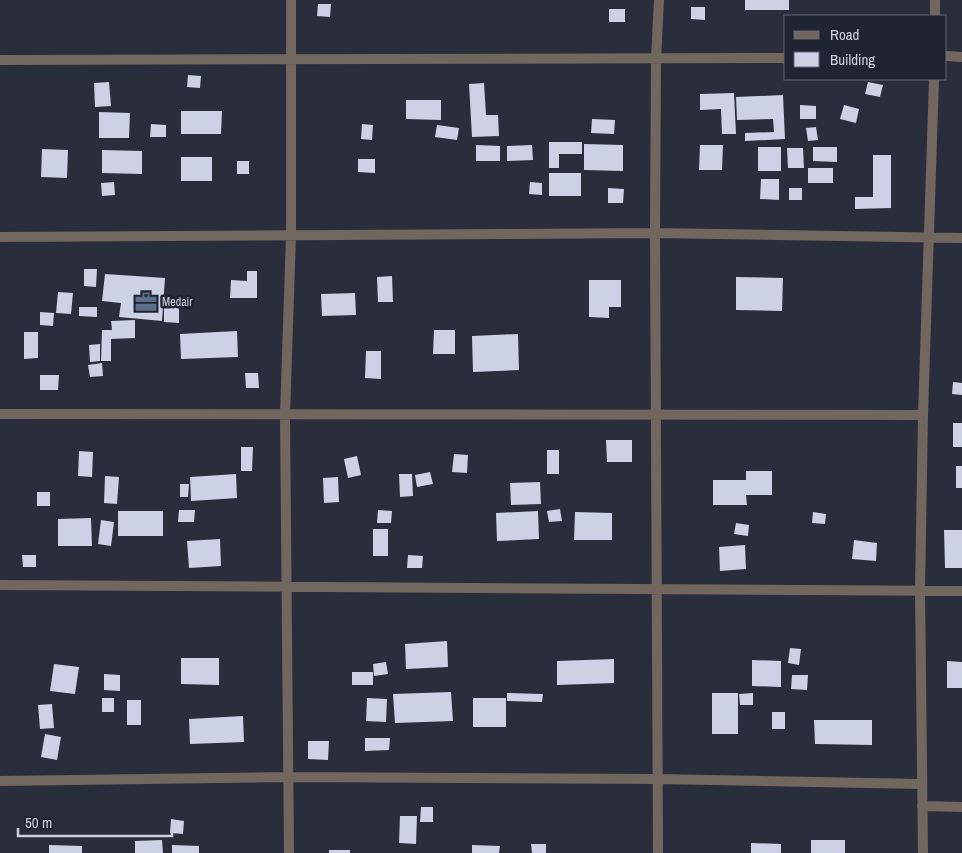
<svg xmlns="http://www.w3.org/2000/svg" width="962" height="853" font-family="'Archivo Narrow',sans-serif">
	<rect width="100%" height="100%" fill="#2a2d3c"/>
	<!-- building -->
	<path fill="#ccd1e5" d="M745,0h44v10h-44z
		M318,4h13l-1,13 -13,-1z
		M691,7h14v13l-14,-1z
		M609,9h16v13h-16z
		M188,75l13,1 -1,12 -13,-1z
		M109,82l2,24 -16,1 -1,-24z
		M868,82l15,3 -3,12 -15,-3z
		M484,83l2,32h12l1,21 -27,1 -3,-53z
		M734,93l2,41h-14l-1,-25 -21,1v-16z
		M783,95l2,44 -40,2v-8l29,-1 -1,-13 -36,1 -1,-23z
		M406,100h35v20l-35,-1z
		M800,105l16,1v13h-16z
		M844,105l15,4 -3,14 -16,-4z
		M181,111h41l-1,23h-40z
		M99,112l31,1 -1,25h-30z
		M592,119l23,1 -1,14 -23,-1z
		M151,124l15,1v12h-16z
		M362,124l11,1 -1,15 -11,-1z
		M437,125l22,3 -2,12 -22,-3z
		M816,127l2,13 -10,1 -2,-13z
		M549,142h33v12h-23v14h-10z
		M584,144l39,1v26l-39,-1z
		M476,145l24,1v15h-24z
		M532,145l1,15 -26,1v-15z
		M700,145h23l-1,25h-23z
		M758,147h23v24h-23z
		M813,147h24v15l-24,-1z
		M787,148h16l1,20h-16z
		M42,149l26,1 -1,28 -26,-1z
		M102,150l40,1v23l-40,-1z
		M873,155h18v53l-36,1v-12h18z
		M181,157h31v24h-31z
		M358,159h17v14l-17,-1z
		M237,161h12v13h-12z
		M808,168h25v15h-25z
		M549,173h32v23h-32z
		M761,179h18v21l-19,-1z
		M114,182l1,13 -13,1 -1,-13z
		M530,182l12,1v12l-13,-1z
		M608,188l16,1 -1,14h-15z
		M789,188h13v12h-13z
		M84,269h13l-1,18 -12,-1z
		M247,271h10v27h-27l1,-18 16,1z
		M105,274l60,4 -3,43 -43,-4 2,-14 -19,-2z
		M392,276l1,26h-15l-1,-25z
		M736,277l47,1 -1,33 -46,-1z
		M589,280h32v27h-12v11l-20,-1z
		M58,292l15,1 -2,21 -15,-1z
		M355,293l1,22 -34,1 -1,-22z
		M164,304l15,1v18l-15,-1z
		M79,307h18v10l-18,-1z
		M40,312l14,1 -1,13 -13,-1z
		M135,320v18l-24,1v22h-10l1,-31h10l-1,-9z
		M434,330h21v24h-22z
		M237,331l1,26 -57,2 -1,-25z
		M24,332h14v26l-14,1z
		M518,334l1,36 -46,2 -1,-36z
		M100,344v17l-10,1 -1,-17z
		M366,351h15v28l-16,-1z
		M102,363l1,13 -13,1 -2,-12z
		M245,373h13l1,15h-13z
		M40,375h19l-1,15h-18z
		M953,382l9,1v12l-10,-1z
		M953,423h9v24h-9z
		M606,440h26v22h-25z
		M241,447h12l-1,24h-11z
		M547,450h12v24h-12z
		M79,451l14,1 -1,25 -14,-1z
		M454,454l14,1 -1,18 -15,-1z
		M357,456l4,19 -13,3 -4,-19z
		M956,466h6v22h-6z
		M746,471h26v24h-26l1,10h-34v-25h33z
		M430,472l3,12 -16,3 -2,-12z
		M236,474l1,24 -46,3 -1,-24z
		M399,474h13l1,22 -13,1z
		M105,476l14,1 -2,27 -13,-1z
		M338,477l1,25 -15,1 -1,-25z
		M540,482l1,22 -30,1 -1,-22z
		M180,484h9l-1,13h-8z
		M37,492h13v14h-13z
		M560,509l2,12 -13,1 -2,-11z
		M179,510h16l-1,12h-16z
		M378,510l14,1 -1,12h-14z
		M118,511h45v25h-45z
		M538,511l1,28 -42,2 -1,-28z
		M575,512l37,1v27h-38z
		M813,512l13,2 -1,10 -13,-1z
		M91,518l1,28h-34v-27z
		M101,520l13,2 -3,24 -13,-2z
		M736,523l13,2 -1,11 -14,-2z
		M373,529h15v27h-15z
		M944,530h18v38h-17z
		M220,539l1,27 -32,2 -2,-27z
		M854,540l23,3 -1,18 -24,-2z
		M745,545l1,24 -26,2 -1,-24z
		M22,555h14v12h-13z
		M408,555l15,1 -1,12h-15z
		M447,641l1,26 -42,2 -1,-25z
		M790,648l11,1 -2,16 -11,-2z
		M181,658h38v27l-38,-1z
		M614,659v24l-57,2v-24z
		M752,660l29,1v26l-29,-1z
		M947,661l15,1v26h-15z
		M386,662l2,12 -14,2 -1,-12z
		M54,664l25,3 -4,27 -25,-3z
		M352,672h21v13h-21z
		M104,674l16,1v16l-16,-1z
		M792,675h16l-1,15 -16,-1z
		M451,692l2,29 -58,2 -2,-29z
		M507,693l36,1 -1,8 -35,-1z
		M712,693h26v41h-26z
		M753,693v12h-13l-1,-11z
		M102,698h12v14h-12z
		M367,698l20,1 -1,23 -20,-1z
		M473,698h33v29h-33z
		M127,700h14v25h-14z
		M52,704l2,24 -14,1 -2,-24z
		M772,712h13v17h-13z
		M243,716l1,26 -54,2 -1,-25z
		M814,720h58v25l-57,-1z
		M45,734l16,3 -4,23 -16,-3z
		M365,738h25l-1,12 -24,1z
		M308,741h21l-1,19 -20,-1z
		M421,807h12v15h-13z
		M400,816h17l-1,28 -17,-1z
		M171,819l13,2 -1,13 -13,-1z
		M162,840l1,13h-28v-12z
		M811,840h34v13h-34z
		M751,843l30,1v9h-30z
		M531,844h15v9h-14z
		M49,845l33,1v7h-33z
		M172,845l27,1v7h-27z
		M472,845l28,1 -1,7h-27z
		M329,850h21v3h-21z"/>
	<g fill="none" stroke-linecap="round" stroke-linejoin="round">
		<!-- street -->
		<path stroke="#72675f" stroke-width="10" d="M935,16v-16
			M946,56l16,1
			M0,60l786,-2
			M0,237l655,-4 307,5
			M0,414l923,1
			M0,585l962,6
			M0,781l288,-4 370,2 264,5
			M922,806l40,1
			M289,853l-4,-438 6,-180v-235
			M658,853l-3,-620 1,-174 3,-59
			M923,853l-3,-263 3,-175 11,-336"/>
	</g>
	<!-- icons -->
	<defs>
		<g id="office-bare" transform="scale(1.725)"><path d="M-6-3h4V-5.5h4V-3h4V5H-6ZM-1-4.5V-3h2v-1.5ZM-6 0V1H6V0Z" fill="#5c6f8a" stroke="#202332" stroke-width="2.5" paint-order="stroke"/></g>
	</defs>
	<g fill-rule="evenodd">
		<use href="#office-bare" x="146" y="302"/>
	</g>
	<g text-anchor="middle" stroke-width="5" stroke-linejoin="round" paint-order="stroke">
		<!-- poi labels -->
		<g font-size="12" fill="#ced1db" stroke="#202332" text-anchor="start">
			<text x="162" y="306">Medair</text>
		</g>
	</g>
	<!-- legend -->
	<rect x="784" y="15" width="162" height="65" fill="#202332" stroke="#666976"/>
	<rect x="794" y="31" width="25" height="8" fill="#72675f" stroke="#666976"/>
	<text x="830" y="40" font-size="15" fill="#ced1db">Road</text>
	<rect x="794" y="52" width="25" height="15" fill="#ccd1e5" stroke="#666976"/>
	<text x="830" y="65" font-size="15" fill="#ced1db">Building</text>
	<!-- scale -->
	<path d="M18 828v8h154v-8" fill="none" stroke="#ced1db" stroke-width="2.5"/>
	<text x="25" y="828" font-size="15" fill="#ced1db" stroke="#202332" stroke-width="4" paint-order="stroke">50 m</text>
</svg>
